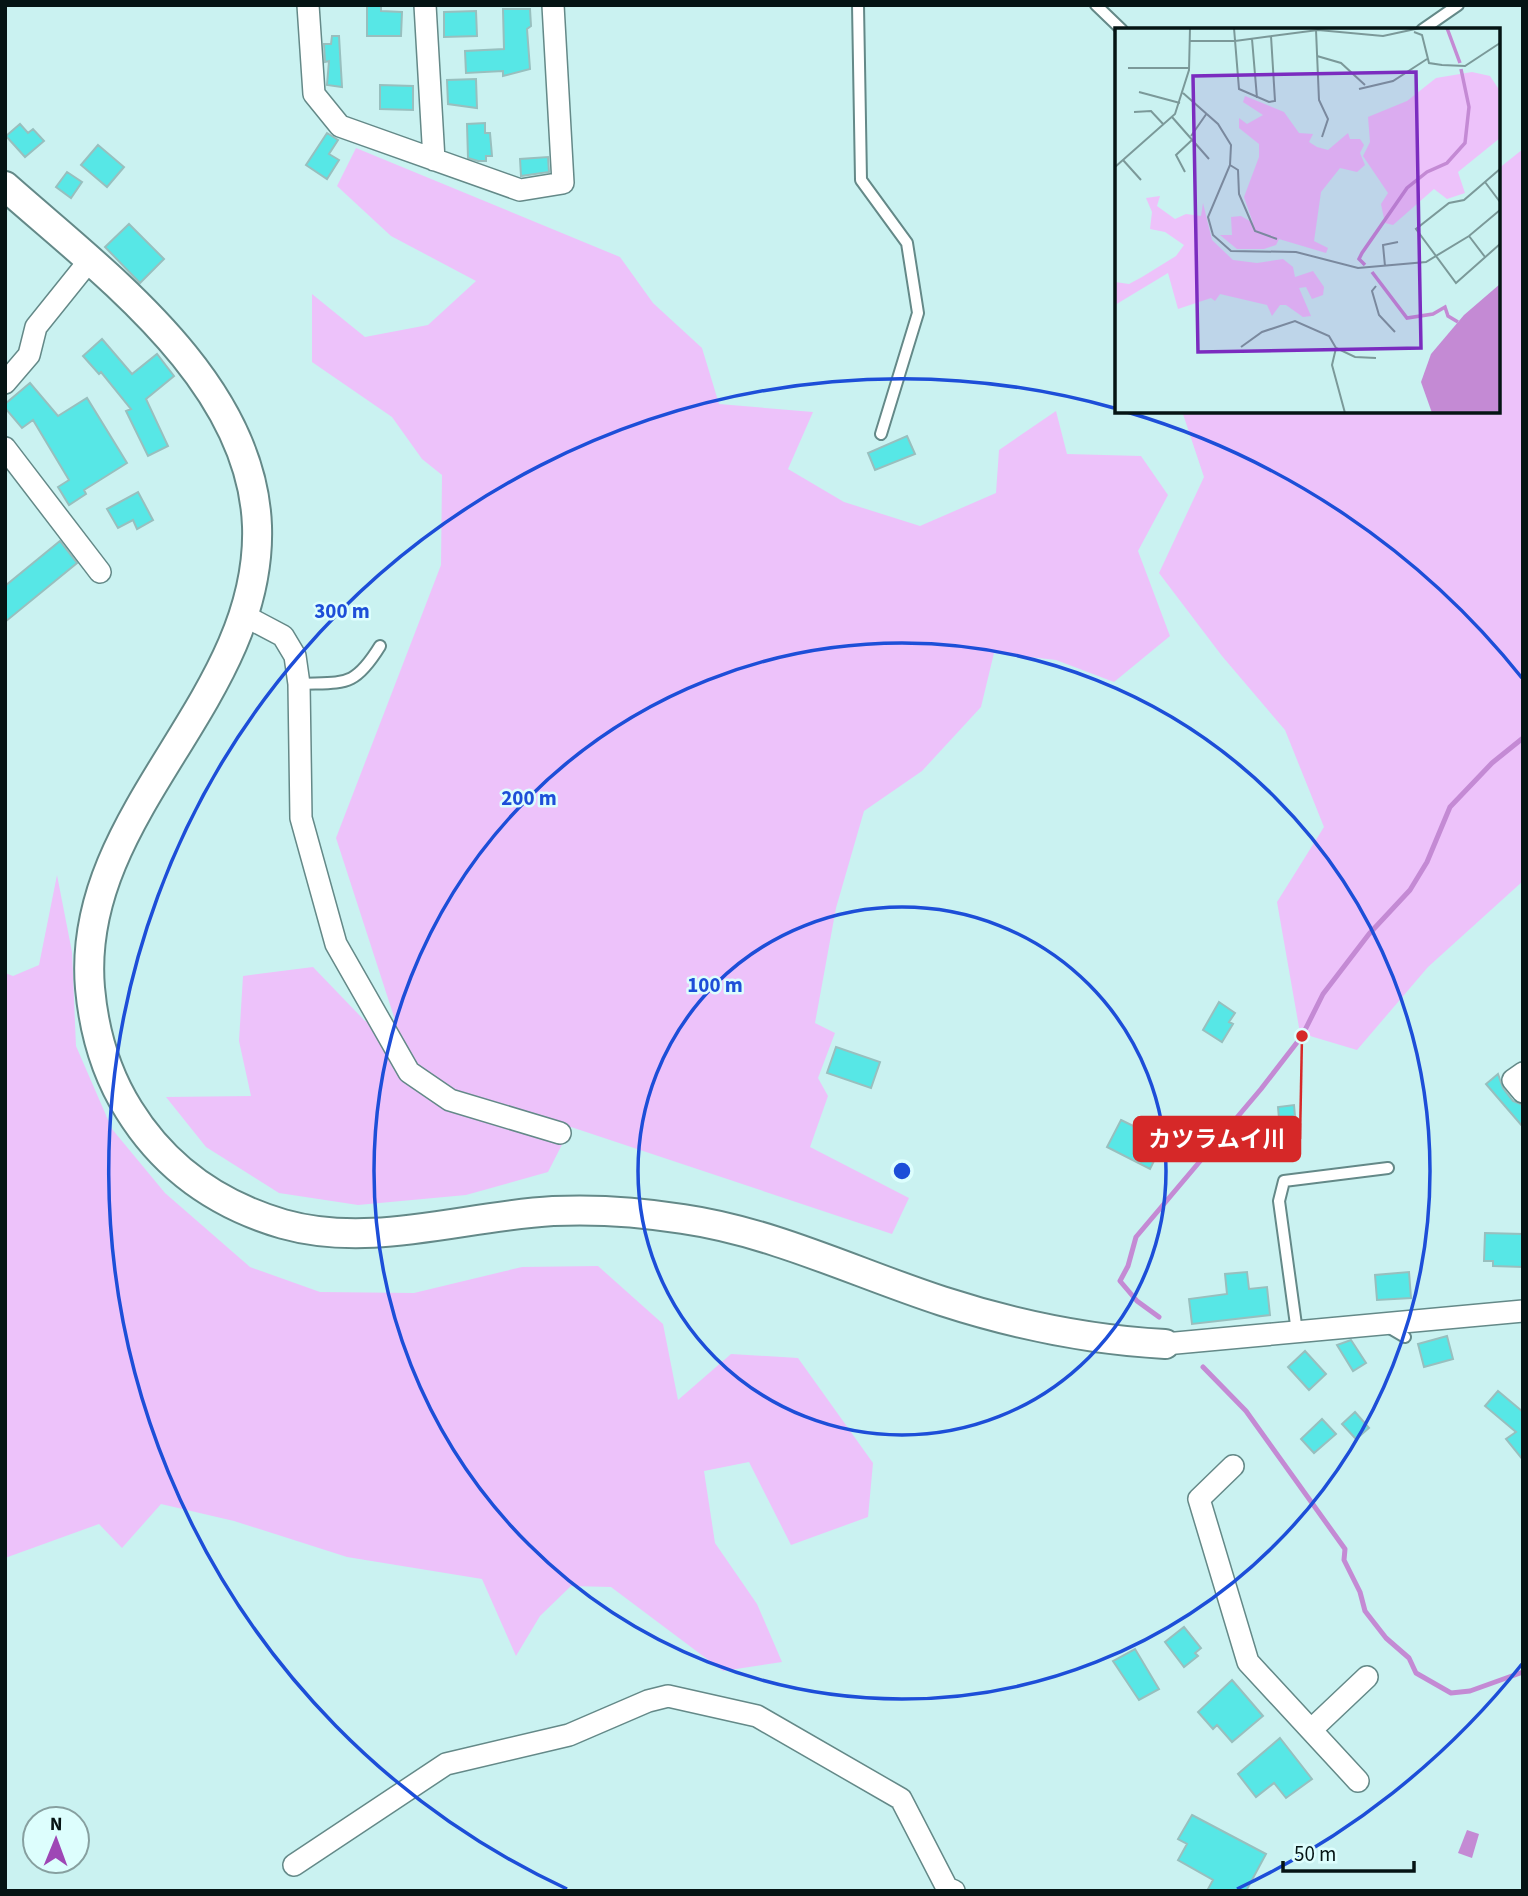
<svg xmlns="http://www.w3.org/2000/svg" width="1528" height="1896" font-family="'Source Sans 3','Noto Sans JP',sans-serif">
	<rect width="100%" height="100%" fill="#caf2f1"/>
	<!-- green -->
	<path fill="#edc2fa" d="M356,148l264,109 33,46 49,45 17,56 94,8 -25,57 56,33 76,24 76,-33 3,-43 57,-39 11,43 74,2 27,39 -30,56 32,85 -56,46 -58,-22 -62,-7 -13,54 -59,64 -58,40 -28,97 -21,115 20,10 -17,45 10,18 -18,51 99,51 -17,36 -321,-107 -23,45 -82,23 -108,10 -79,-12 -73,-46 -40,-50 85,-1 -12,-55 4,-65 70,-9 52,54 30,-1 -59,-182 105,-273 1,-90 -20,-16 -30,-42 -80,-55v-68l53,43 63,-12 48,-44 -85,-45 -54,-50z
		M1523,149v732l-95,86 -71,83 -57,-17 -23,-131 47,-75 -39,-97 -63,-74 -63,-83 45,-96 -22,-66h316v-242z
		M57,875l15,77 4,94 36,83 53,64 85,74 70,25 94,1 108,-26 76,-1 65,58 15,76 53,-46 67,4 75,105 -5,54 -77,28 -42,-83 -45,9 11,72 42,61 25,58 -59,9 -112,-84 -40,-1 -31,30 -24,40 -34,-77 -135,-22 -113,-36 -73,-17 -39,44 -23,-24 -94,34v-585l8,3 26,-11z"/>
	<!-- water -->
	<path fill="#c48ad4" d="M1467,1830l12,4 -7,24 -14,-5z"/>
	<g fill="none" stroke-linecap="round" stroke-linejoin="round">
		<!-- stream -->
		<path stroke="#c48ad4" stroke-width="5" d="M1159,1317l-22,-16 -17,-20 8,-15 8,-29 125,-148 41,-53 21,-42 46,-60 41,-44 17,-28 23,-55 42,-44 31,-25
			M1203,1367l43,44 99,138 -1,11 16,32 5,19 21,27 23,20 7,15 35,20 19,-2 53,-19"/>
	</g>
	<!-- building -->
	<path fill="#57e7e6" stroke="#98bfbe" stroke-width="2" d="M367,5h14v6l21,1 -1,24h-34z
		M503,9h27l1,17 -4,3 3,40 -27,7v-5l-37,2 -1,-22 39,-2z
		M476,11l1,25 -33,1v-25z
		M332,36h7l3,51 -15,-2 2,-24 -4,1 -1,-18h7z
		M476,79l1,29 -29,-4 -1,-24z
		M380,85l33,1v24l-33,-1z
		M485,123v10h5l2,23h-6v5h-8l-10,-3 -1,-34z
		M20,124l8,9 5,-4 11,12 -19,16 -19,-21z
		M327,133l11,7 -9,14 10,6 -12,19 -21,-14z
		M98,145l26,22 -17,20 -26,-22z
		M548,157l1,15 -28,4 -1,-17z
		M67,172l15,10 -11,16 -15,-11z
		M129,224l35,35 -24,24 -35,-36z
		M102,339l30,35 25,-20 17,22 -28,23 22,47 -20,10 -22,-45 5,-2 -30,-37 -2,2 -16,-18z
		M30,383l28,33 29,-18 40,65 -43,27 2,4 -17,11 -11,-18 11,-7 -36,-60 -11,8 -17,-20v-4z
		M907,436l8,18 -40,16 -7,-17z
		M138,492l15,28 -16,9 -4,-9 -15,8 -11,-19z
		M60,541l17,22 -72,59v-36z
		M1219,1002l16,11 -6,9 4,2 -11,18 -19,-12z
		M836,1047l44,15 -9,26 -44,-15z
		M1498,1074l5,14 10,13 10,4v22l-37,-43z
		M1294,1105l2,23 -16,2 -2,-23z
		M1121,1120l43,21 -14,28 -43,-22z
		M1485,1233l38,1v33l-30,-1v-5h-9z
		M1247,1272l2,17 18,-2 3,28 -78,9 -3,-25 38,-5 -2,-20z
		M1409,1272l2,26 -34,2 -2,-25z
		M1447,1336l6,23 -29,8 -6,-23z
		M1351,1340l15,23 -13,8 -16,-26z
		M1305,1351l21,23 -17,16 -21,-23z
		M1498,1391l25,21v48l-17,-21 10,-7 -31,-26z
		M1355,1412l14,16 -13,11 -14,-15z
		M1322,1419l14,15 -22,19 -13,-14z
		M1184,1627l17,21 -6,5 3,3 -14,11 -19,-25z
		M1135,1649l24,40 -20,11 -26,-39z
		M1232,1680l31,36 -31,26 -15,-17 -4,4 -15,-17z
		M1280,1738l32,41 -26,19 -12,-15 -18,14 -18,-23z
		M1192,1815l74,39 -20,37h-39l6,-11 -35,-20 9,-16 -9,-5z"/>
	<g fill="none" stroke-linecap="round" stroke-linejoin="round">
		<!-- lane casing -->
		<g stroke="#648988" stroke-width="14">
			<path id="lane" d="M858,5l3,175 46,63 11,70 -37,121
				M1096,5l26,25
				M1422,30l36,-25
				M299,684c46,-2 55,4 81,-38
				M1388,1327l17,10
				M1297,1332l-18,-131 5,-20 104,-13"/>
		</g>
		<!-- street casing -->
		<g stroke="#648988" stroke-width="24">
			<path id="street" d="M308,5l6,89 26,32 180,64 43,-7 -10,-178
				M425,5l9,155
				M5,383l24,-28 7,-28 53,-66
				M5,448l95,124
				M245,616l38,20 12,20 4,28 2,134 35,126 73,128 41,28 110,33
				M1523,1073l-10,7 10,12
				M1165,1344l358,-33
				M1233,1466l-34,33 49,163 110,119
				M1311,1730l56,-53
				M294,1865l152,-101 123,-29 79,-34 20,-5 89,20 144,83 46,89 7,3"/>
		</g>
		<!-- secondary casing -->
		<g stroke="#648988" stroke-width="32">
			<path id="secondary" d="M5,186c99,88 247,195 252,340 6,174 -182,286 -167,462 4,44 15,84 39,122 36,58 89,95 154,114 88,25 181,-8 270,-13 43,-2 87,1 130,8 90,13 173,54 259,82 74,24 146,39 223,43"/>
		</g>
		<!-- lane -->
		<use href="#lane" stroke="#fff" stroke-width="10"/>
		<!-- street -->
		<use href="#street" stroke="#fff" stroke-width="21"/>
		<!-- secondary -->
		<use href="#secondary" stroke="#fff" stroke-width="28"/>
	</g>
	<!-- distance rings -->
	<g fill="none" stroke="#1d4ed8" stroke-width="3.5">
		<circle cx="902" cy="1171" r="264"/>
		<circle cx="902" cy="1171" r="528"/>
		<path d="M1522 1664A792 792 0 0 1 1237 1889M567 1889A792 792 0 0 1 1114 408M1127 412A792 792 0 0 1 1522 678"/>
	</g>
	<!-- overview -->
	<g transform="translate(1115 28)">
		<rect width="385" height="385" fill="#caf2f1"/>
		<path d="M357,44l18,4 10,15v47l-42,34 7,21 -18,6 -13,-10 -41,36 -8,-2 -4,-19 7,-11 -25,-37 7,-14 -2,-25 39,-16 29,-23zM130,68l39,16 15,21 14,1 -4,8 8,5 11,3 20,-17 2,6h10l4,6 -4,8 5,12 -8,7 -17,-4 -19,24 -7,49 14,7 -2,5 -47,-14 -3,6 -12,4h-27l-17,-14h12l-1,-18 10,-1 12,7 -9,-26 15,-40v-13l-20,-16v-10l8,6 16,-9 -20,-13zM45,168l-3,10 18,13 11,-5 15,2 2,-13 9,37 21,20 24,3 26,-4 10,8 2,10 18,-6 11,16 -1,8 -11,4 -6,-12 -7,1 12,28 -8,1 -17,-12h-6l-8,11 -5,-11 -47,-11 -5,7 -4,-3 -33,11 -10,-36 -53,32v-23l14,2 13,-7 34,-21 8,-11 -19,-13 -15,-3 2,-17 -6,-14z" fill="#edc2fa"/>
		<path d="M385,256v129h-68l-11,-31 10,-28 33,-39z" fill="#c48ad4"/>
		<path fill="none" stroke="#c48ad4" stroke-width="3.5" d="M332,0l13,35M250,237l-6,-6 3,-6 45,-65 20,-16 20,-9 18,-20 4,-36 -8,-38M257,244l35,46 26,-4 12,-7 3,9 10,6"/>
		<path fill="none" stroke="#7b9999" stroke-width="2" d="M119,0l5,61 30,13 6,-1 -4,-65M201,2l3,70 9,19 -6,18M299,4l8,3 7,28 13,2 23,1 35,-23M137,11l5,59M75,13h45l83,-11 65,6 37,-8M202,28l24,7 24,22M13,40h61M244,61l34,-8 34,-22M24,64l41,11M68,65l35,31 13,21 -1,20 -22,52 5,18 18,16 65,1 62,16 68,-6 43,-26 31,-26M19,84l17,-1 13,14M57,89l37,42M76,108l16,-23M8,132l18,20M115,137l8,5 1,24 16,37 22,8M0,139l60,-53 14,-44 1,-42M385,141l-36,31 -15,3 -33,26 40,54 44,-39M70,144l-9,-17 17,-16M370,154l15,20M354,208l16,21M270,238l-2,-21 15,-3M261,258l-4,5 7,24 16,17M126,319l21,-15 33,-11 34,15 7,12 19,9 21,1M221,320l-4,17 13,48"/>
		<path fill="#7b2cbf" fill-opacity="0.15" stroke="#7b2cbf" stroke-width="3.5" d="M301,44l5,276 -223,4 -5,-276z"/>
		<rect width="385" height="385" fill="none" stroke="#051414" stroke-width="3.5"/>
	</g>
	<circle cx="902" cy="1171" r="10" fill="#1d4ed8" stroke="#ddfefd" stroke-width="3.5"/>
	<g font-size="21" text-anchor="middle" font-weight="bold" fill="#1d4ed8" stroke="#ddfefd" stroke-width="5" stroke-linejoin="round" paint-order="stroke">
		<text x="342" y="618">300 m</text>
		<text x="529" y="805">200 m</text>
		<text x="715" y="992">100 m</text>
	</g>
	<!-- callouts -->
	<path fill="none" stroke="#d62828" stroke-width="2.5" d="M1302 1036L1300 1139"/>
	<circle fill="#d62828" stroke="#ddfefd" stroke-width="2.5" cx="1302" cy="1036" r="7"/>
	<rect fill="#d62828" stroke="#d62828" stroke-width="2.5" x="1134" y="1117" width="166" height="44" rx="7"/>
	<g font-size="23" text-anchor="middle" font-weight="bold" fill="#fff">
		<text x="1217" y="1147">カツラムイ川</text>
	</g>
	<!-- border -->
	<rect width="1528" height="1896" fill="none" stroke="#051414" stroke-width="14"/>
	<!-- north arrow -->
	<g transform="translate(56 1840) rotate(1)"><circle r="33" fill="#ddfefd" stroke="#87a0a0" stroke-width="2"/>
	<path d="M0-5L12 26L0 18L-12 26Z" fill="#9e47b5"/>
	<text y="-10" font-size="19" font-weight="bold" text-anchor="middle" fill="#051414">N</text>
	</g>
	<!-- scale -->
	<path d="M1283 1861v10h131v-10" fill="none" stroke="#051414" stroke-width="3.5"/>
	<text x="1294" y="1861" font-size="21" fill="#051414" stroke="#ddfefd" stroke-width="5" paint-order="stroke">50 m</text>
</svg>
